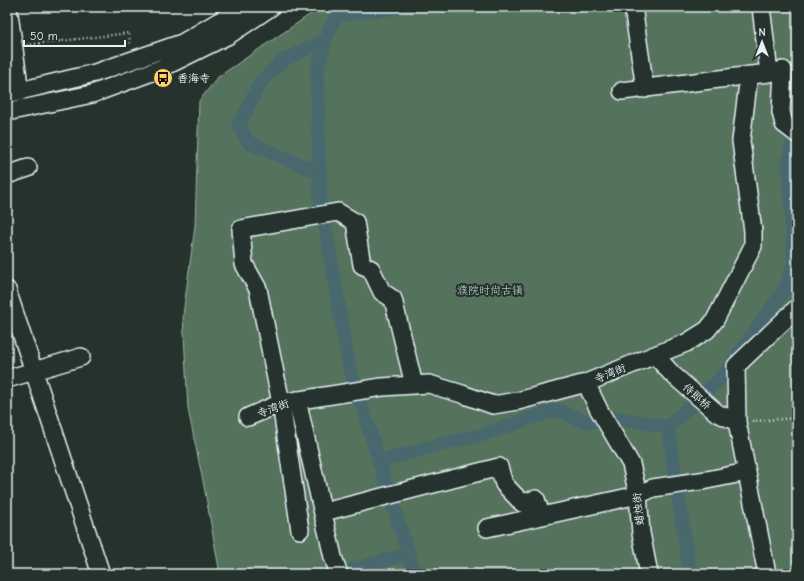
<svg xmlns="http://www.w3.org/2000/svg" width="804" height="581" font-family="'Comic Neue','LXGW WenKai TC',sans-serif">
	<rect width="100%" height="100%" fill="#26332d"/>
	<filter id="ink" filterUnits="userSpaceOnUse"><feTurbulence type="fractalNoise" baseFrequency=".025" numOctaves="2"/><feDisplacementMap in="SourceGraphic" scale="8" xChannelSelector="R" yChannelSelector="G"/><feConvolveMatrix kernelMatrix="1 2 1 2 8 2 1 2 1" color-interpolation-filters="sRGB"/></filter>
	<g filter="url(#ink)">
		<!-- green -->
		<path fill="#54735c" stroke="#9eb2aa" d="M321,7h476v567h-577l-16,-88 -16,-77 -5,-94 12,-89 4,-125 19,-24z"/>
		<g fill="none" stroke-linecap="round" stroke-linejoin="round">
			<!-- canal -->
			<path stroke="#48686e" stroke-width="14" d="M400,7l-63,8 -12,25 -8,31 3,125 29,170 66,208
				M319,173l-71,-31 -9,-17 21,-42 22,-22 43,-21
				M668,427l56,-52 61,-86 9,-27 -6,-100 9,-35
				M668,427l22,147
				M379,462l47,-14 59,-14 52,-18 21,-6 28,12 31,-4 51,9
				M342,574l5,-3 61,-17"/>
			<!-- minor casing -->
			<g stroke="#e8f1f8" stroke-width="20">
				<path id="minor" d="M8,7l12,85
					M633,7l12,82
					M769,73l14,-3 -2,42 3,12 13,10
					M622,91l147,-18 -8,-66
					M7,94l88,-21 87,-30 61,-36
					M7,112l85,-18 68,-25 69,-34 42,-28
					M7,175l21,-7
					M7,290l94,284
					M655,355l17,19 45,39 20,9
					M7,379l74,-22
					M586,383l13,27 32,54 7,31 3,38 8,41
					M297,400l36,157 6,17
					M248,417l33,-14 101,-16 47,-3 33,10 31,11 25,-4 68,-18 69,-28 31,-12 21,-13 8,-10 38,-74v-15l-12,-90 8,-66
					M324,512l175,-45 5,17 18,19 14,-4 5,16
					M487,528l151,-33 15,-7 54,-8 40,-8
					M300,530l-19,-127 -23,-114 -14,-25 -3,-35 97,-17 17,10 7,43 9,4 11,23 11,7 21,86
					M767,574l-30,-152 -1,-56 61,-58"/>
			</g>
			<!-- path -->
			<path stroke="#e8f1f8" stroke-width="2.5" stroke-dasharray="1 3" stroke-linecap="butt" d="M27,45l102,-12 1,13
				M752,421l45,-3"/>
			<!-- minor -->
			<use href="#minor" stroke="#26332d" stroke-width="17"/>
		</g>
	</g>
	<!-- icons -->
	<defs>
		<g id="bus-disc" transform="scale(1)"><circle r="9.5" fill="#ffd166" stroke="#26332d"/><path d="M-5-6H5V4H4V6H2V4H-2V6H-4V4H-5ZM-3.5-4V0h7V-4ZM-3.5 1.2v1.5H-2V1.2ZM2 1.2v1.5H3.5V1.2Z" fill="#111"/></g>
	</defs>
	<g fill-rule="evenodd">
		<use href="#bus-disc" x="163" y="78"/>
	</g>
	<g text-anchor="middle" stroke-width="4" stroke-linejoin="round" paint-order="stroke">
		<!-- poi labels -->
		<g font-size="11" fill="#e8f1f8" stroke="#26332d" text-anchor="start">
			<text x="177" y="82">香海寺</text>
		</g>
		<!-- park labels -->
		<g font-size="11" fill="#adbfba" stroke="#26332d">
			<text x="490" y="294">濮院时尚古镇</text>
		</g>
		<!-- street labels -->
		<g font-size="11" fill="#e8f1f8" stroke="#26332d">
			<text transform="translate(610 373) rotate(-22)" y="4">寺湾街</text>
			<text transform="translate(697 396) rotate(41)" y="4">侍郎桥</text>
			<text transform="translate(273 408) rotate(-20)" y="4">寺湾街</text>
			<text transform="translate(638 509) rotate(-96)" y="4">蜡烛街</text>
		</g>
	</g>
	<!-- margin -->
	<rect width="804" height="581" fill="none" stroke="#26332d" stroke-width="24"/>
	<rect x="12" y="12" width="780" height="557" fill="none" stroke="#e8f1f8" stroke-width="1.5" filter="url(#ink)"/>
	<!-- north arrow -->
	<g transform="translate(762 42)" stroke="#26332d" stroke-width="3" paint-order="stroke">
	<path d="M0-3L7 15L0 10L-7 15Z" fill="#e8f1f8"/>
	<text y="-6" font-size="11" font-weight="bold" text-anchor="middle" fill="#e8f1f8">N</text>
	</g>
	<!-- scale -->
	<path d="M24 40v6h101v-6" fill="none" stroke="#e8f1f8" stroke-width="2"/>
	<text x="30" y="40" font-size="12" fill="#e8f1f8" stroke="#26332d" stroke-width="3" paint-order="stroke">50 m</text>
</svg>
